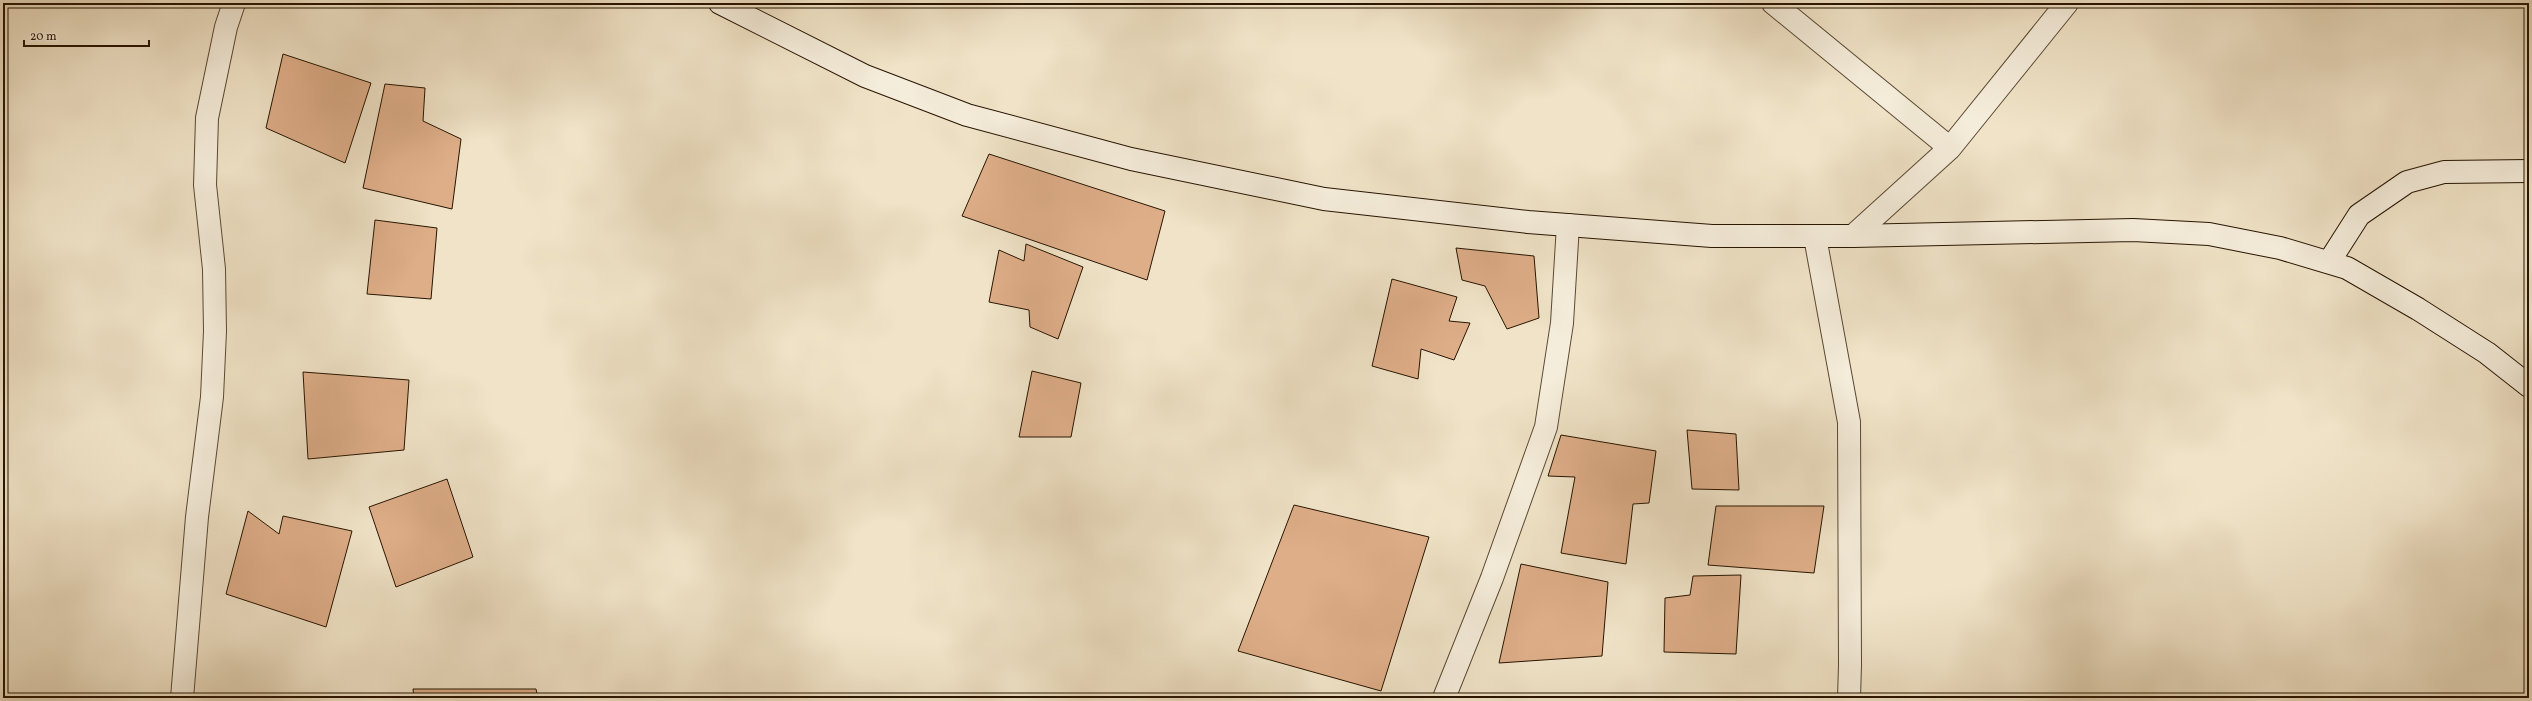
<svg xmlns="http://www.w3.org/2000/svg" width="2532" height="701" font-family="Vollkorn,serif">
	<rect width="100%" height="100%" fill="#f0e3c7"/>
	<filter id="stains"><feTurbulence type="fractalNoise" baseFrequency=".005" numOctaves="4"/><feColorMatrix values="0 0 0 0 .2 0 0 0 0 .09 0 0 0 0 .02 0 0 0 .5 -.17"/></filter>
	<radialGradient id="worn" r=".72"><stop offset=".6" stop-color="#630" stop-opacity="0"/><stop offset="1" stop-color="#630" stop-opacity=".3"/></radialGradient>
	<!-- building -->
	<path fill="#deae89" stroke="#271400" d="M283,54l88,29 -26,80 -79,-35z
		M385,84l40,4 -2,33 38,18 -9,70 -89,-21z
		M989,154l176,57 -18,69 -185,-64z
		M375,220l62,8 -6,71 -64,-5z
		M1026,244l57,23 -25,72 -28,-12 -1,-17 -40,-8 10,-52 25,11z
		M1456,248l78,8 5,62 -32,11 -22,-43 -23,-6z
		M1392,279l65,18 -8,24 21,2 -16,37 -33,-11 -3,30 -46,-13z
		M1032,371l49,12 -10,54h-52z
		M303,372l106,8 -5,70 -96,9z
		M1687,430l49,4 3,56 -47,-1z
		M1561,435l95,16 -7,52 -16,1 -7,60 -65,-11 14,-76 -27,-1z
		M447,479l26,78 -77,30 -27,-80z
		M1294,505l135,32 -48,154 -143,-40z
		M1716,506h108l-10,67 -106,-8z
		M248,511l31,23 4,-18 69,15 -26,96 -100,-33z
		M1521,564l87,18 -6,74 -103,7z
		M1741,575l-5,79 -72,-2 1,-54 25,-3 3,-19z
		M413,689h123l2,9h-124z"/>
	<g fill="none" stroke-linecap="round" stroke-linejoin="round">
		<!-- street casing -->
		<g stroke="#594832" stroke-width="24">
			<path id="street" d="M1773,3l177,145
				M1853,236l97,-88 117,-145
				M1815,237l34,185 1,243 -1,33
				M182,698l15,-181 15,-120 3,-66 -1,-62 -9,-84 2,-67 19,-91 8,-24
				M1444,698l48,-120 54,-151 16,-104 6,-98"/>
		</g>
		<!-- secondary casing -->
		<g stroke="#271400" stroke-width="24">
			<path id="secondary" d="M720,3l145,73 102,39 164,44 193,40 204,23 184,14h141l280,-6 76,4 71,14 67,20 71,41 69,44 42,33
				M2329,262l30,-47 48,-33 37,-10 85,-1"/>
		</g>
		<!-- street -->
		<use href="#street" stroke="#f5eddb" stroke-width="22"/>
		<!-- secondary -->
		<use href="#secondary" stroke="#f5eddb" stroke-width="22"/>
	</g>
	<!-- margin -->
	<rect width="2532" height="701" fill="none" stroke="#f0e3c7" stroke-width="16"/>
	<rect x="4" y="4" width="2524" height="693" fill="none" stroke="#271400" stroke-width="2"/>
	<rect x="8" y="8" width="2516" height="685" fill="none" stroke="#271400"/>
	<!-- scale -->
	<path d="M24 40v6h125v-6" fill="none" stroke="#271400" stroke-width="2"/>
	<text x="30" y="40" font-size="12" fill="#271400" stroke="#f5eddb" stroke-width="3" paint-order="stroke">20 m</text>
	<rect width="100%" height="100%" filter="url(#stains)"/>
	<rect width="100%" height="100%" fill="url(#worn)"/>
</svg>
